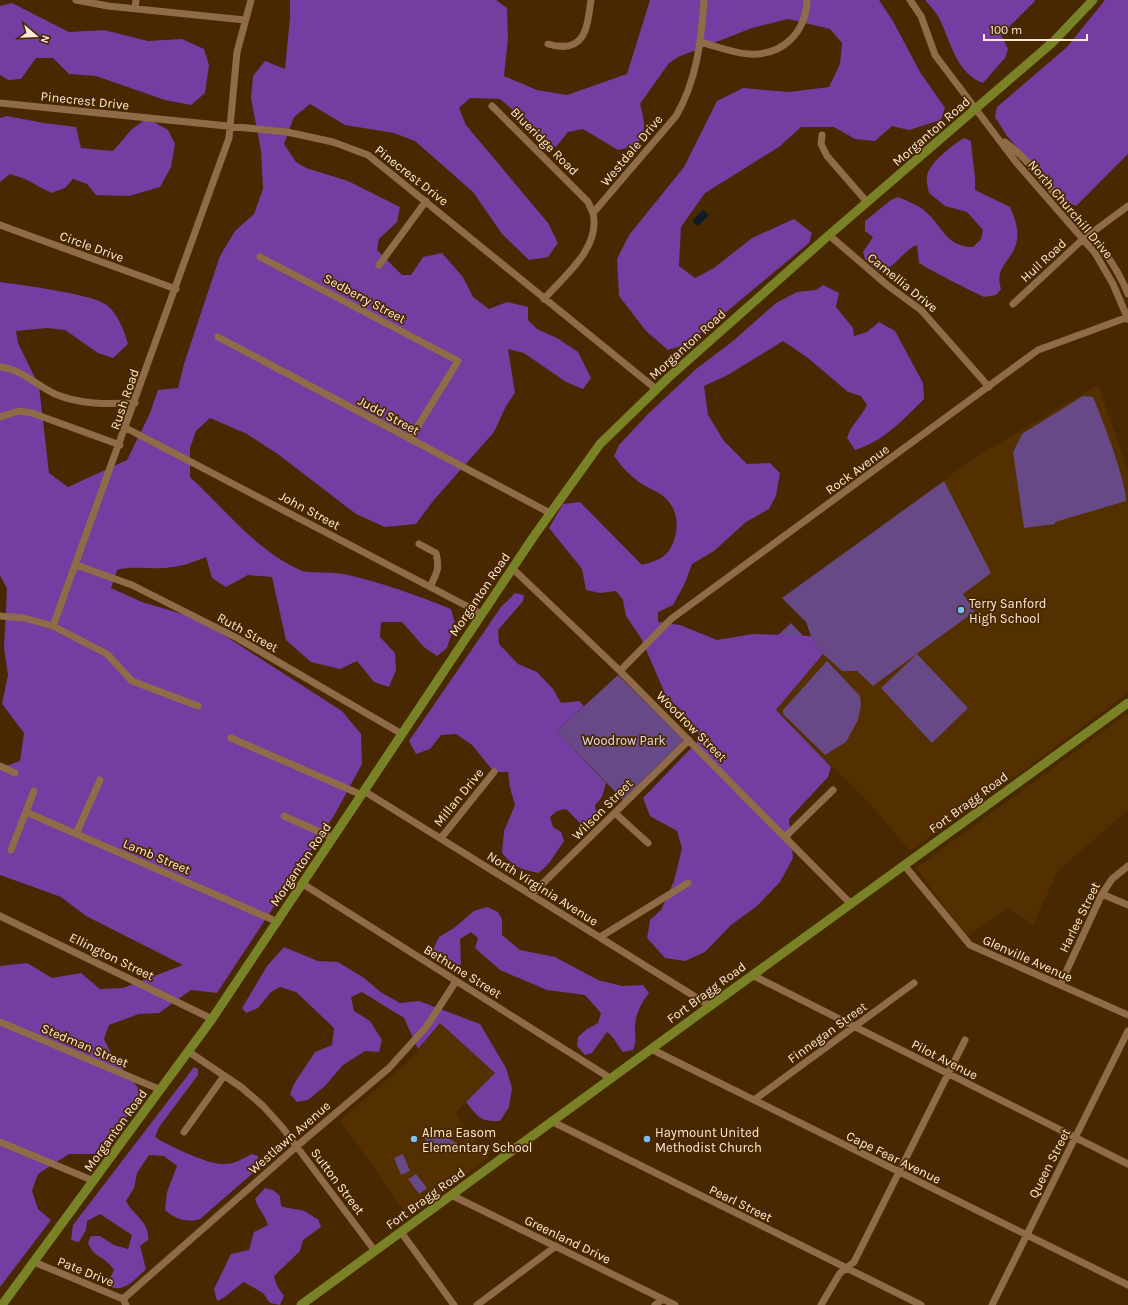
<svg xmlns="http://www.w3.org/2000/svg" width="1128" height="1305" font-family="Karla,sans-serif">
	<rect width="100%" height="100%" fill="#472800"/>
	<!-- built -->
	<path fill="#542f00" d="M1098,385l30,85v223l-101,75 -117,83 -46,-54 -91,-84 50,-59 -12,-18 -5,-14 -24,-24 194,-141z
		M1128,713v97l-71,62 -24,53 -25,-18 -41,30 -51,-69z
		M440,1023l55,50 -40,40 33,45 -79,60 -69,-98 68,-58z"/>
	<!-- green -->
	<path fill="#684987" d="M1083,396l10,1c8,18 35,89 33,104l-71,21v2l-31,4 -11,-76 9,-18z
		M944,481l47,92 -28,21 12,17 -102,75 -16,-15h-15l-19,-17 -12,-18 -5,-14 -24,-24z
		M791,623l16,17 -13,12 -16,-17z
		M917,654l51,54 -36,35 -51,-55z
		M827,661l33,35 1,9 -3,15 -12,22 -21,13 -42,-41v-4z
		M618,675l66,65 -61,60 -66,-69z
		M429,1130h4l24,13v9l-10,2 -6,-9 -15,-4 -1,-3z
		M403,1154l7,17 -9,4 -7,-17z
		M416,1174l11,14 -8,6 -11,-15z"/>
	<!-- forest -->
	<path fill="#743da2" d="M290,0h206l11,8 1,30 -4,38 33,14 30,5 60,-21 23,-74h229l14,21 27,51 25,36 -4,12 -32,10 -17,-4 -17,15 -20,-2 -21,-12h-33l-22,20 -74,46 -24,34 -2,39 16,12 19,-10 38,-30 42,-19 18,14 -3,10 -121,101 -20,6 -22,-19 -27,-35 -2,-37 12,-24 55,-68 33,-66 26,-13 46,4 40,-5 11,-23 2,-21 -12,-14 -42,-10 -36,9 -74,29 -9,6 -29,41c7,25 8,41 -22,46l-35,-21 -15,3 -12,15 -13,-6 -15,-18 -28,-24 -30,-1 -11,10 7,17 82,98 10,20 -10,14 -19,3 -27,-26 -29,-42 -58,-51 -21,-8 -49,-8 -35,-21 -16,13 -10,27 12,18 10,6 42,13 52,26 -3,15 -18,17 -2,11 25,25h9l12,-18 19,-4 21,24 10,20 16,12 18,-7 21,5v13l9,9 20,9 21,14 13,26 -8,11 -17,-7 -42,-29 -16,-4 7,44 -9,13 -12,26 -61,69 -17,23 -31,3 -29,-13 -77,-59 -32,-21 -37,-16 -14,13 -6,17v29c36,33 66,74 112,94 6,2 31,1 42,3 37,8 72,21 107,35l4,14 -8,25 -10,8 -13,-9 -22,-25h-21l-1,15 15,16 1,17 -7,17 -15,-5 -17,-21 -17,8 -29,-7 -25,-22 -14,-63 -24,-2 -22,12 -14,-9 -6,-21c-14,6 -27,10 -42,11 -16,1 -33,-2 -47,2l-6,18 31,14 57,17 143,92 19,23 1,30 -27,50 -118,179 -26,-3 -32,23 -20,1 -30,11 -5,14 9,18 31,38 -46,59h-29l-31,20 -6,17 6,18 13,11 -51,67v-321l27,-3 25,15 29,-5 19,16 23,-1 60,-23 -97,-49 -25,-19 -61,-22v-107l20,-7 4,-28 -22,-29 6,-29 -4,-27 3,-59 -7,-14v-293c21,3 95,12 108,24 11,10 16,25 20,38l-15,14 -15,-5 -33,-23 -18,-2 -31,3 2,12 21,43 10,87 19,14 59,-27 23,-47 8,-23 20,-2 6,-24 36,-108 15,-25 19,-17 9,-25 -2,-38 -10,-53 2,-22 12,-15 20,8 5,-52z
		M925,0h110v1l-34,34 7,14 -3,9 -22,25c-26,-9 -32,-40 -43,-63 -3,-7 -10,-14 -15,-20z
		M1105,0h23v154c-18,17 -34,35 -52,52l-11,-5 -10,-10 -48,-55 -12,-19 2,-10 70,-60z
		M12,3l57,29 35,-2 44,11 34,-2 22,10 5,16 -4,28 -14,12 -26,-5 -69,-24 -27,-2 -16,-16h-17l-15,21 -13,1 -8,-5v-69z
		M7,116l37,7 32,4 5,21 32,3 18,-21 16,-12 21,12 7,14 -4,23 -11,20 -31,9 -33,-1 -9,-11 -14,-5 -8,9 -14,5 -26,-14 -15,-5 -10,8v-64z
		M964,138l7,3c1,17 5,32 4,49l35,17c5,12 10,24 6,37 -5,18 -22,23 -15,45l-5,6 -12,2c-22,-11 -44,-21 -65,-34l-2,-18c-15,6 -22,24 -38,27l-14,-13 -2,-7 10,-15 -8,-6v-10l26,-21 7,-3c9,4 21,8 28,15 19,17 19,34 47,35l8,-8 2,-9 -16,-18 -22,-6 -16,-13c-1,-5 -3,-11 -2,-16 1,-14 26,-32 37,-39z
		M823,285l16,8 -3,14 17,21 1,8 13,-4 12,-10 16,9 28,52 1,16c-21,21 -40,42 -69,51l-8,-12c4,-13 14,-21 20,-33l-6,-9 -13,-4 -40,-34 -25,-17 -57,35 -22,10 4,29 16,26 23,23 23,-1 10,10 -4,23 -7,13 -23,13 -32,29 -22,13 -7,19 -12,22 -15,7v10l22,3 37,15 36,-6 58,2 12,18 -47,56 55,57 -3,10 -39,42 4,39 -13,24 -23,24 -26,19 -26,27 -20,9 -20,-3 -18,-20 3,-18 11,-10 13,-29 8,-33 -5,-17 -27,-15 -7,-18 55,-57v-9l-16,-21 -16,-15 -25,-58 -15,-22 -3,-16 -7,-9 -16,2 -14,-3 -4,-21 -33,-41 14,-24 17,-2 62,63c18,-5 27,-8 33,-28 4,-14 1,-31 -12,-41 -6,-5 -15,-8 -21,-12 -12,-8 -20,-17 -28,-28l5,-11 29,-31 48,-45 37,-28 43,-38 21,-11 19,-2z
		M515,593l9,2 -1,6 -25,29 1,14 19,20 19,8 16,17 8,14 18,-2 5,5 -27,25 49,52 -4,14 -7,8 2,12 -4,11 -7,1 -20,-20 -9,2 -7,6 3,10 8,5 3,9 -15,22 -10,10c-18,-3 -26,-6 -37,-20l2,-22 11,-26 -5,-17 -2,-16h-14l-22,-27 -16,-11 -15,1 -11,14 -14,5 -7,-13 92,-134z
		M487,907l11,5 4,7v16l18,15 35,7 43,23 24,6 21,-1 6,8c-8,11 -14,21 -14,35 0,10 2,12 -2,22l-10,2c-6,-7 -8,-14 -16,-20l-15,21 -7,2 -8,-9 1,-9 9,-8 11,-6 3,-10 -16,-18 -38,-5 -47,-20 -25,-22 3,-10 -7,-6 -11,7 1,25 -8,5 -21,-17 7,-15 15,-9 20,-17z
		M284,947l34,14 20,1 26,16 18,15 18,10 19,-2 61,23 26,44 6,20 -3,19 -9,14c-20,1 -22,-4 -34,-19l29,-29 -55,-50 -22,26 -14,-31 -42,-26 -11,5 3,14 16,10 12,19 -3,12 -14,-1 -22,14 -18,21 -17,14 -11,2 -7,-8 4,-10 21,-32 17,-7 2,-17 -38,-36 -16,-5 -9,5 -13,16 -12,5 -4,-5 25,-42z
		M194,1067l4,2v6l-39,52 -4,10c12,8 54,28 68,27 12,0 19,-5 29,-10l6,2v8l-5,9 -53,46c-14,4 -25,0 -35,-9l2,-18 10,-26 -13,-10 -15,-1 -12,18 -3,15 -8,13c7,14 24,21 22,39l-8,6 6,23c-12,11 -23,26 -39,16l7,-15c-9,-14 -19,-11 -26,-27l3,-7h9l14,9 14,4 4,-14 -32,-21 -13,7 -1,9 -7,12 -8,-2 2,-15z
		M265,1188l8,2 7,6 1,10c7,3 18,3 23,5 5,2 8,6 14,8l3,8 -18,13 -3,11 -26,25 3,10 7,10 -4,9 -10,-2 -7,-10 -19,-11c-10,6 -16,15 -27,19l-3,-12 17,-35 18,-4 5,-18 14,-7c-3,-10 -10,-16 -13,-26z"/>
	<!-- water -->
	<path fill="#0e1c29" d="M703,210l6,5 -11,11 -6,-5z"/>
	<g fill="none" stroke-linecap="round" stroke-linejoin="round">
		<!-- minor -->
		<path stroke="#8f6b47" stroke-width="7" d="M76,0l32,6 137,14
			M910,0l11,16 14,39 80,106 80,92 18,31 15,35
			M135,8l1,-8
			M700,42c16,4 32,11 49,12 33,2 57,-21 58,-54
			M548,44c38,11 39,-17 43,-44
			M0,103l287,29 46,10 35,13 288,234
			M492,106l96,96 5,11
			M822,135l-1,9 6,12 40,46
			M1005,142c19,14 33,32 49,51 29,32 58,61 74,101
			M0,225l176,64
			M829,235l58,50 34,25 68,77
			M260,257l198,104 -48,78
			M379,265l47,-64
			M544,299c20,-23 57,-51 49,-86l83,-97c21,-36 25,-75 28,-116
			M1013,304l69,-64 46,-34
			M218,337l332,176
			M0,367c21,2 36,18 55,27 26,11 52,10 80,9
			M0,417l19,-6 13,2 88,32
			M126,428l356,186
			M419,544l17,9c4,16 1,19 -6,34
			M76,565l56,20 105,53 165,96
			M512,568l108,103 231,233
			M0,616l24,2 29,8 54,28 25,27 66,25
			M53,626l176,-488 8,-86 14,-52
			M620,671l51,-52 367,-269 90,-33
			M231,738l131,57
			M0,766l15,7
			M364,791l346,215
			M26,812l252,110
			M615,813l33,30
			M284,816l49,22
			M76,834l24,-54
			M785,837l48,-47
			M441,838l53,-66
			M11,850l23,-59
			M904,865l66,80 158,70
			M303,884l307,194
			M532,894l157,-154
			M1102,894l26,11
			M0,916l212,103
			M600,937l88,-54
			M752,975l376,189
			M1060,985l42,-91 10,-15 16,-13
			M0,1022l161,68
			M651,1049l477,236
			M189,1052l52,35 22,19 19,21 93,124
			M754,1100l160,-117
			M551,1121l370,184
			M184,1132l40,-56
			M0,1142l94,39
			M451,1195l224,110
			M401,1232l53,73
			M34,1262l89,37 3,6
			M123,1299l174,-153 92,-78 38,-42 29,-45
			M477,1305l79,-59
			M655,1305l8,-6
			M821,1305l19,-32 14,-11 111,-222
			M992,1305l136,-274"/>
		<!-- major -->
		<path stroke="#7a8228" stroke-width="9" d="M2,1305l210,-286 322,-483 66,-92 68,-66 161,-143 224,-193 40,-42
			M301,1305l409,-299 418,-303"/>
	</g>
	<!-- markers -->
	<g fill="#7bbef9" stroke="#472800" stroke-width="1.5">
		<circle cx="961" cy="610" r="4"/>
		<circle cx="414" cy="1139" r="4"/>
		<circle cx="647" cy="1139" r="4"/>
	</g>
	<g text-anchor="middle" stroke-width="3.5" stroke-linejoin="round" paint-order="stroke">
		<!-- street labels -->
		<g font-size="13" fill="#feead6" stroke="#472800">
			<text transform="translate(85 100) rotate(6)" y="5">Pinecrest Drive</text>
			<text transform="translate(931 131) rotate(-41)" y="5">Morganton Road</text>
			<text transform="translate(545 141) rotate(45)" y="5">Blueridge Road</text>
			<text transform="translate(631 150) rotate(-50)" y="5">Westdale Drive</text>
			<text transform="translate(412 175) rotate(38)" y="5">Pinecrest Drive</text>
			<text transform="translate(1071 209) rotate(50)" y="5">North Churchill Drive</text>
			<text transform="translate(92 246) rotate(20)" y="5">Circle Drive</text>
			<text transform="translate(1043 260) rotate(-43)" y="5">Hull Road</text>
			<text transform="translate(903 282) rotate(39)" y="5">Camellia Drive</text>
			<text transform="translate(365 298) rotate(28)" y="5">Sedberry Street</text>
			<text transform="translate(687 344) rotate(-42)" y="5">Morganton Road</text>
			<text transform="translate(124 399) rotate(-71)" y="5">Rush Road</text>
			<text transform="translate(389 415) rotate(28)" y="5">Judd Street</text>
			<text transform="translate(857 469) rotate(-36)" y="5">Rock Avenue</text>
			<text transform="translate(310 510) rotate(28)" y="5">John Street</text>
			<text transform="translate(479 594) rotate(-56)" y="5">Morganton Road</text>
			<text transform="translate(248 632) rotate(29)" y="5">Ruth Street</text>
			<text transform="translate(692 726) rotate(45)" y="5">Woodrow Street</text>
			<text transform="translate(458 797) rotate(-51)" y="5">Millan Drive</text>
			<text transform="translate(968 802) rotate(-36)" y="5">Fort Bragg Road</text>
			<text transform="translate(602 809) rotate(-45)" y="5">Wilson Street</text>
			<text transform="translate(157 856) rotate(23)" y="5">Lamb Street</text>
			<text transform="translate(300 864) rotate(-56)" y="5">Morganton Road</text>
			<text transform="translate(543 888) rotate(32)" y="5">North Virginia Avenue</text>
			<text transform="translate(1079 917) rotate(-64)" y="5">Harlee Street</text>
			<text transform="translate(112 956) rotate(26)" y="5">Ellington Street</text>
			<text transform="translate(1028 958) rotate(24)" y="5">Glenville Avenue</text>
			<text transform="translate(463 971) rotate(32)" y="5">Bethune Street</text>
			<text transform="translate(706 992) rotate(-36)" y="5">Fort Bragg Road</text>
			<text transform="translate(827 1032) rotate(-36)" y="5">Finnegan Street</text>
			<text transform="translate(85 1045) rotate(23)" y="5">Stedman Street</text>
			<text transform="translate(945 1059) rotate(27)" y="5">Pilot Avenue</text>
			<text transform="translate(115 1130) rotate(-54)" y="5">Morganton Road</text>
			<text transform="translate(289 1137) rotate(-41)" y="5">Westlawn Avenue</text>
			<text transform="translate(894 1157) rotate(26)" y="5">Cape Fear Avenue</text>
			<text transform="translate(1049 1163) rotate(-63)" y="5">Queen Street</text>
			<text transform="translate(338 1181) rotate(53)" y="5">Sutton Street</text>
			<text transform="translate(425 1198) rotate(-36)" y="5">Fort Bragg Road</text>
			<text transform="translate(741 1203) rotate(26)" y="5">Pearl Street</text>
			<text transform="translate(568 1239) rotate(26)" y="5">Greenland Drive</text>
			<text transform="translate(86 1271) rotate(22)" y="5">Pate Drive</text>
		</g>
		<!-- poi labels -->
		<g font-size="13" fill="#feead6" stroke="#472800" text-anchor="start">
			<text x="969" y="608">Terry Sanford<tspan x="969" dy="15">High School</tspan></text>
			<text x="422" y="1137">Alma Easom<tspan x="422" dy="15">Elementary School</tspan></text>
			<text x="655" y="1137">Haymount United<tspan x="655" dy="15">Methodist Church</tspan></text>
		</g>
		<!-- park labels -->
		<g font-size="13" fill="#e6d9f4" stroke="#472800">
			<text x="624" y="745">Woodrow Park</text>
		</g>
	</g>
	<!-- north arrow -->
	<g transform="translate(36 36) rotate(109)" stroke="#472800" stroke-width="3" paint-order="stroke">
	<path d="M0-3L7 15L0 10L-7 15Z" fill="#feead6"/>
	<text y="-6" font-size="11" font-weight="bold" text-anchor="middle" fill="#feead6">N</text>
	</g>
	<!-- scale -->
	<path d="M984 34v6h103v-6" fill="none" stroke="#feead6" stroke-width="2"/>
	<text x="990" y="34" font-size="12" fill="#feead6" stroke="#472800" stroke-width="3" paint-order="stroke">100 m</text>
</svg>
